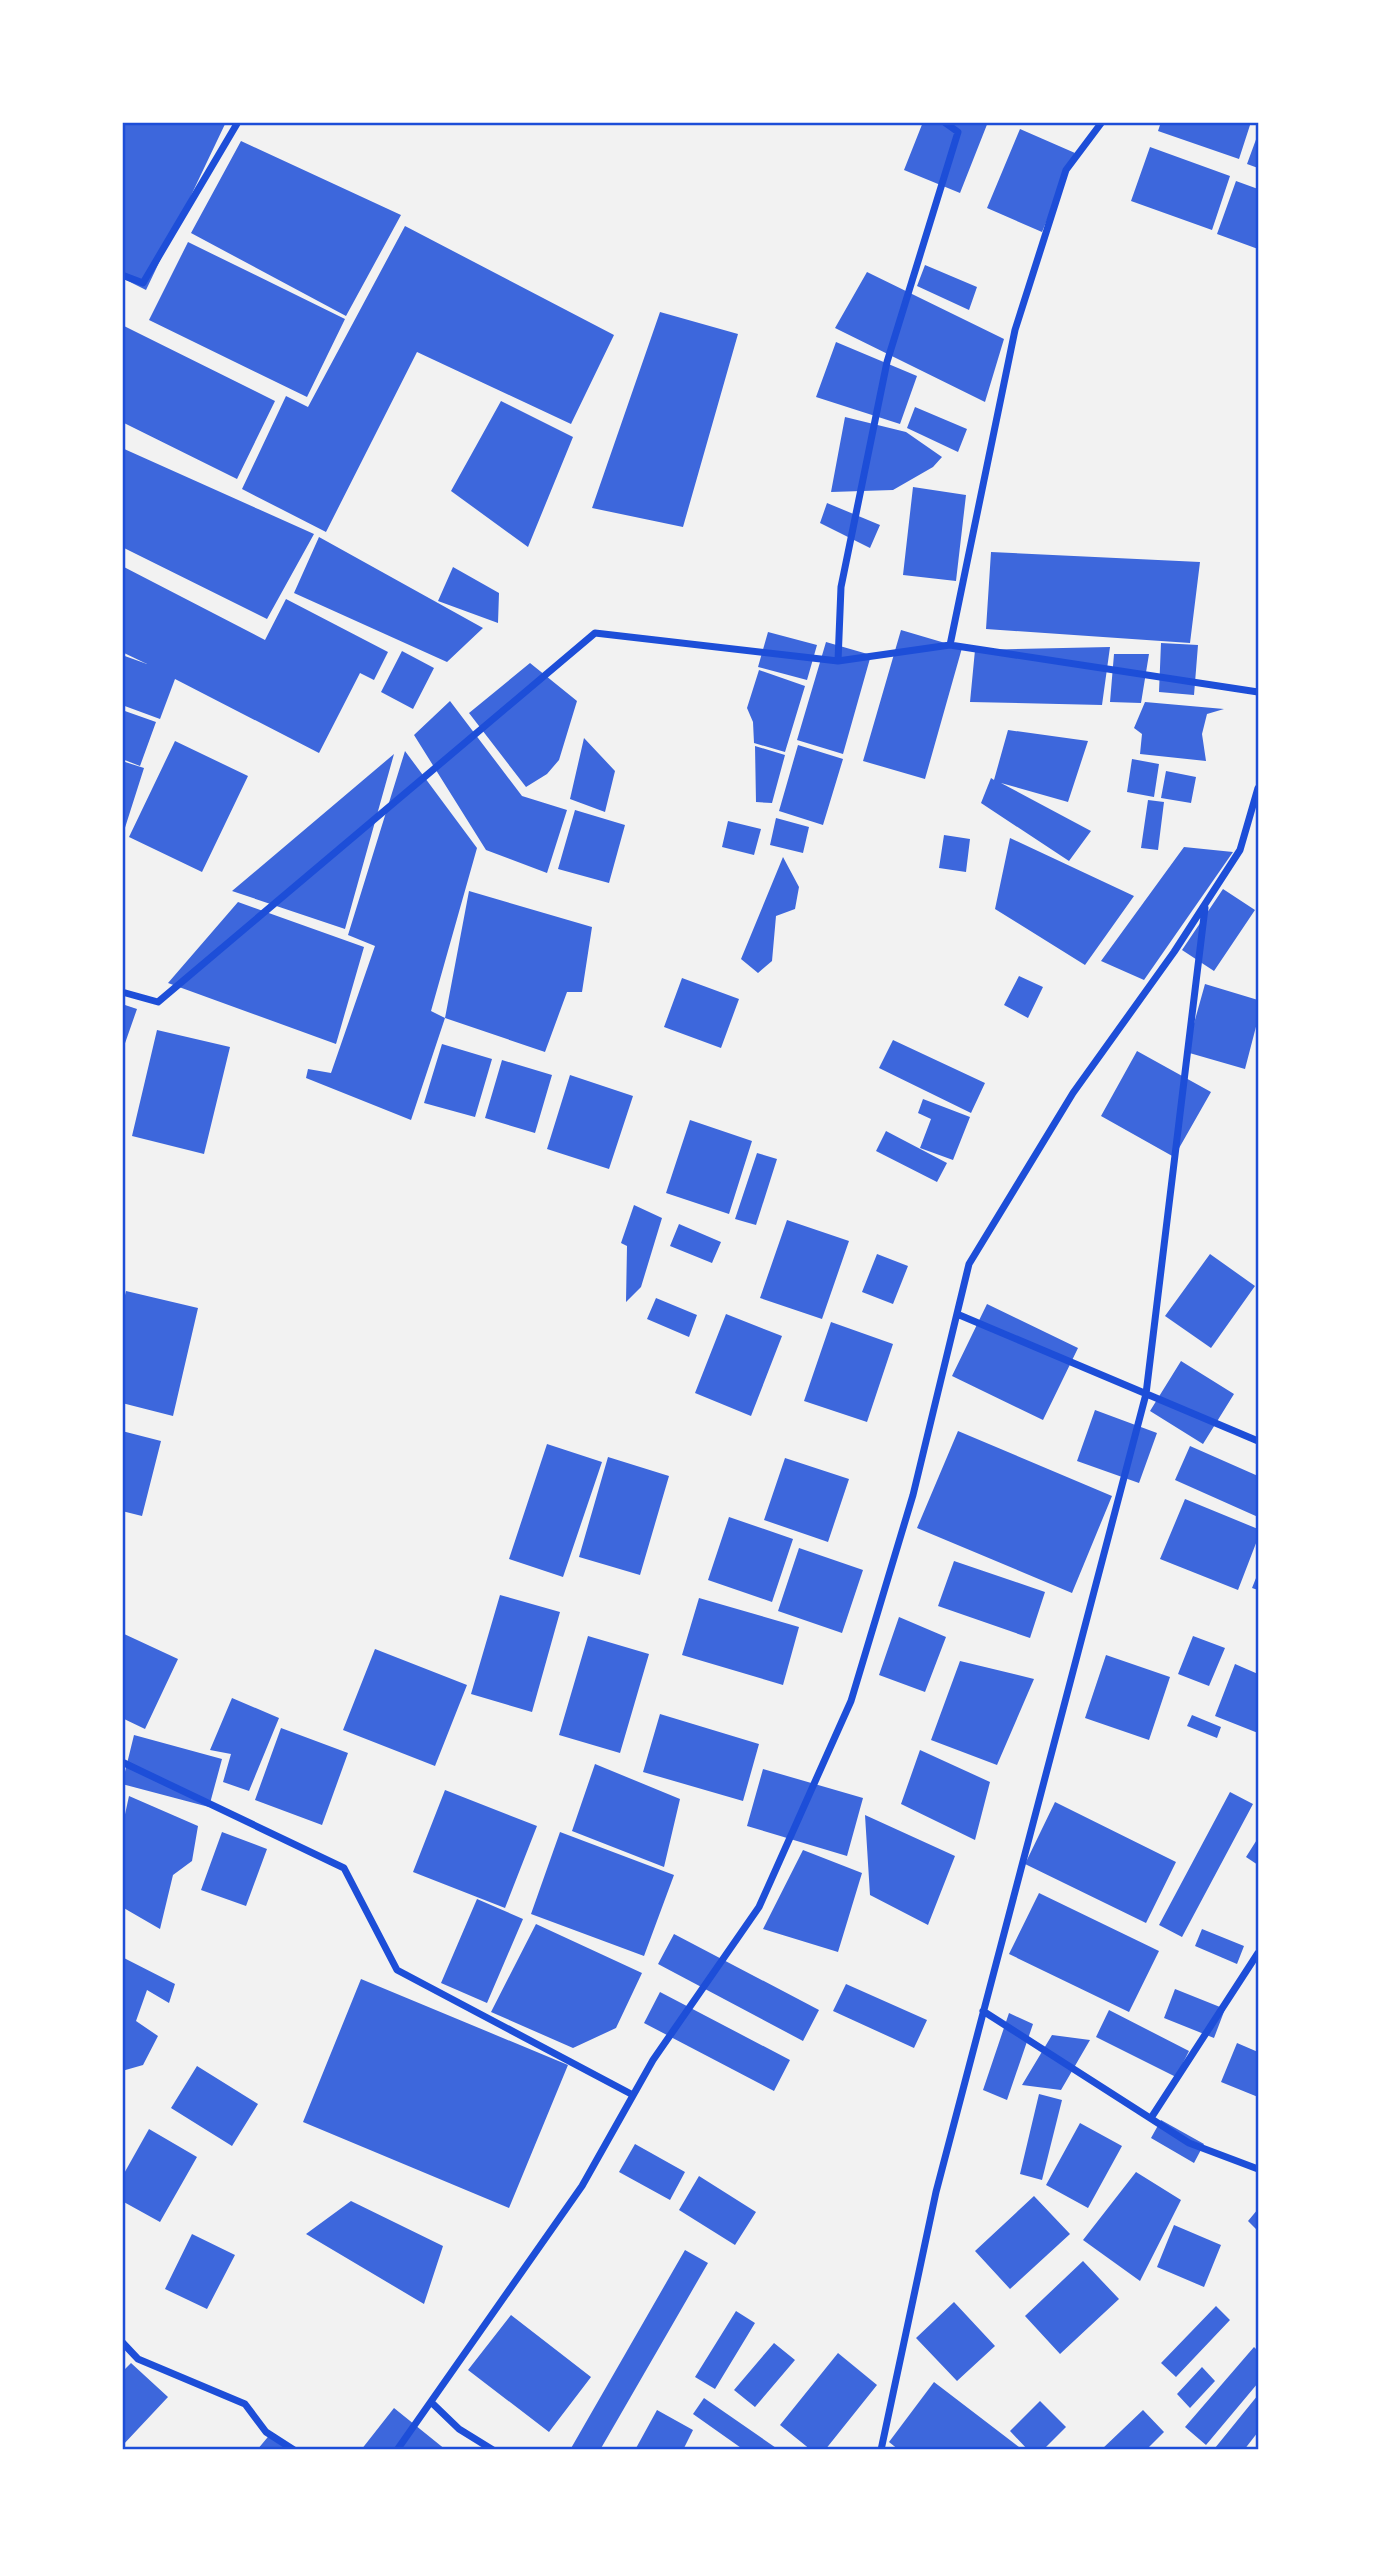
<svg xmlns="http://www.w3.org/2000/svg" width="1381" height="2572" font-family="'Source Sans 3',sans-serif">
	<rect width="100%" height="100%" fill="#f2f2f2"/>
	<!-- building -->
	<path fill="#3d67dc" d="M122,122h104l-80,168 -24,-12z
		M923,122h65l-28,71 -56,-23z
		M1161,122h90l-12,37 -81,-28z
		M1020,129l55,24 -33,79 -55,-24z
		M1258,134v34l-11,-4z
		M241,141l160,74 -55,101 -155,-83z
		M1150,147l80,29 -18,54 -81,-29z
		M1236,181l22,8v60l-41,-15z
		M405,226l209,109 -43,89 -154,-72 -91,180 -84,-43 44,-93 22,11z
		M188,242l157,77 -38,78 -158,-77z
		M925,265l52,22 -8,23 -52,-24z
		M867,272l137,67 -19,63 -150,-74z
		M660,312l78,22 -55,193 -91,-19z
		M122,325l153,76 -38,78 -115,-57z
		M836,342l81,34 -17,48 -84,-27z
		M501,401l72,36 -45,110 -77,-56z
		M915,407l52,22 -9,23 -51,-24z
		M845,417l61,15 36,25 -9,10 -40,23 -62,2z
		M122,448l192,86 -47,85 -145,-72z
		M913,487l53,8 -10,86 -53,-6z
		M827,503l53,22 -10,23 -50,-25z
		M319,537l164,91 -36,34 -153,-69z
		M991,552l209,10 -10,81 -204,-14z
		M122,566l143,74 21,-41 102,53 -14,28 -14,-7 -41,80 -144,-74 -15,40 -38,-14v-50l25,9 -25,-12z
		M453,567l46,26 -1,30 -60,-22z
		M901,630l61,18 -37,131 -62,-18z
		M768,632l49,13 -10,35 -49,-13z
		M826,642l45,13 -28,99 -46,-14z
		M1161,643l37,2 -4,50 -35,-3z
		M1110,647l-8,58 -132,-3 5,-52z
		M402,651l32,17 -21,41 -32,-17z
		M1114,654h35l-8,49 -31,-1z
		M530,663l47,38 -18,59 -12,14 -21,13 -57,-74z
		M759,670l46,16 -20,66 -31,-9 -1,-21 -6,-14z
		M450,701l72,95 45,14 -20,63 -61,-23 -72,-115z
		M1145,702l79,7 -17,5 -5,20 4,27 -66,-7 2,-20 -8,-6z
		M122,710l34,12 -16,44 -18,-7z
		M1008,730l80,11 -20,61 -67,-19 90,48 -22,30 -88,-58 10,-25 3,2z
		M584,738l31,33 -10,41 -35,-13z
		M175,741l73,35 -46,96 -73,-35z
		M798,745l45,14 -20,66 -44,-14z
		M755,746l30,9 -13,48 -16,-1z
		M405,751l72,97 -46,163 14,7 -34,102 -105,-42 2,-9 23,4 44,-127 -27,-11z
		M394,754l-49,175 -113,-38z
		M1132,759l27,5 -5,33 -27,-5z
		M122,761l22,7 -21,66h-1z
		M1166,771l30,6 -5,26 -30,-5z
		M1148,800l16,2 -6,48 -17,-2z
		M575,810l50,15 -16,58 -51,-14z
		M776,818l33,9 -6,26 -33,-8z
		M728,821l33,8 -7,26 -32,-8z
		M944,835l26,4 -4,33 -27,-4z
		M1010,838l124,58 -49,69 -90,-56z
		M1184,847l49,5 -89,128 -43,-19z
		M783,857l16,30 -4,22 -19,7 -4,45 -14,12 -17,-14z
		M1223,889l32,21 -41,61 -32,-21z
		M469,891l123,36 -10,65h-15l-22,60 -100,-34z
		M238,902l126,45 -28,97 -168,-61z
		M1019,976l24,11 -15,31 -24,-13z
		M682,978l57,21 -18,49 -57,-21z
		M1205,984l53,16v19l-13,50 -59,-17z
		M122,1004l15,5 -14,40h-1z
		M157,1030l73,17 -26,107 -72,-18z
		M893,1040l92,43 -14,30 -92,-45z
		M442,1044l50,15 -17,58 -51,-14z
		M1137,1051l74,41 -37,65 -73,-41z
		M502,1060l50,15 -17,58 -50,-15z
		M570,1075l63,21 -24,73 -62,-20z
		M923,1099l47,18 -17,43 -33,-12 11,-29 -13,-6z
		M690,1120l62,21 -23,73 -63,-21z
		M886,1131l61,32 -10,19 -61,-31z
		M757,1153l20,6 -21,66 -21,-6z
		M634,1205l28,13 -21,69 -15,15 1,-56 -6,-3z
		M787,1220l62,21 -27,78 -62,-21z
		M679,1224l42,18 -9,21 -42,-17z
		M877,1254l31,12 -15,38 -31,-12z
		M1210,1254l45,32 -44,62 -46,-32z
		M126,1291l72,17 -25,108 -51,-13v-96z
		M656,1298l41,17 -8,22 -42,-18z
		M987,1304l91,44 -35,72 -91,-44z
		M726,1314l56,22 -31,80 -56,-23z
		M831,1322l62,22 -26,78 -63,-21z
		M1181,1361l53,33 -31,50 -53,-33z
		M1095,1410l62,23 -18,50 -62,-22z
		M122,1431l39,10 -19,75 -20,-5z
		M958,1431l154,65 -40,97 -155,-65z
		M547,1444l55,18 -39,115 -54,-18z
		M1190,1446l68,30v41l-83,-37z
		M608,1457l61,19 -29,99 -61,-18z
		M785,1458l64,21 -21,63 -64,-22z
		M1185,1499l73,30v9l-20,52 -78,-31z
		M729,1517l64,22 -21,63 -64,-22z
		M799,1548l64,22 -21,63 -64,-22z
		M954,1561l91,31 -15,46 -92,-32z
		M1258,1573v17l-6,-2z
		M500,1595l60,17 -28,100 -61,-18z
		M699,1598l100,29 -16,58 -101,-30z
		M899,1617l47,20 -21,55 -46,-17z
		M122,1633l56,26 -33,70 -23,-11z
		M588,1636l61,18 -29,99 -61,-18z
		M1193,1636l32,12 -16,38 -31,-12z
		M375,1649l92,36 -32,81 -92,-36z
		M1106,1655l64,22 -21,63 -64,-22z
		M960,1661l74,18 -37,86 -66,-25z
		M1235,1664l23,10v59l-43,-17z
		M232,1698l47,20 -30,73 -26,-9 8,-28 -21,-4z
		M660,1714l99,30 -16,57 -100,-29z
		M1192,1715l29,12 -4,11 -30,-12z
		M281,1728l67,25 -26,72 -67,-25z
		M134,1735l88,24 -13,48 -87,-23z
		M920,1750l70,32 -15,58 -74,-36z
		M595,1764l85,35 -16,68 -92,-36z
		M763,1769l100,29 -16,58 -100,-30z
		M445,1790l92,36 -32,82 -92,-36z
		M1230,1792l23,12 -71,133 -23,-12z
		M129,1796l69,30 -6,35 -19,14 -13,54 -38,-22v-79z
		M1055,1802l121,60 -30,61 -121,-59z
		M865,1815l90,41 -27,69 -58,-30z
		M222,1832l45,17 -21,57 -45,-16z
		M560,1832l114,43 -30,81 -113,-42z
		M1258,1838v27l-12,-8z
		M803,1850l59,23 -24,79 -75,-23z
		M1039,1893l120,58 -30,61 -120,-58z
		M477,1899l46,20 -36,84 -46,-20z
		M536,1924l106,49 -26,55 -43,20 -82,-36z
		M1202,1929l42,17 -7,18 -42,-18z
		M674,1934l145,76 -16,31 -145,-77z
		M122,1957l53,27 -6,19 -22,-13 -11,31 22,15 -15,29 -21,6z
		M361,1979l207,86 -59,143 -206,-86z
		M846,1984l81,36 -13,28 -81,-37z
		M1175,1989l50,20 -11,29 -50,-20z
		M660,1992l130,68 -16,31 -130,-68z
		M1109,2010l80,41 -13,26 -80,-40z
		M1009,2013l24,11 -26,76 -24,-10z
		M1052,2035l38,5 -29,50 -39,-5z
		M1237,2043l21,9v45l-37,-15z
		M197,2066l61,38 -26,42 -61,-38z
		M1039,2094l23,6 -20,80 -22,-6z
		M1161,2120l43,24 -10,19 -43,-25z
		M1080,2123l42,23 -34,62 -42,-23z
		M149,2129l48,28 -37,65 -38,-21v-24z
		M635,2144l50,28 -15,28 -51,-28z
		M1136,2172l45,28 -41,81 -57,-41z
		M699,2176l57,36 -21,33 -56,-35z
		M1034,2196l36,38 -60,55 -35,-38z
		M351,2201l92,45 -19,58 -118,-70z
		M1258,2209v22l-10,-10z
		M1174,2225l47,20 -17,42 -47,-20z
		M192,2234l43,21 -28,54 -42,-20z
		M685,2250l23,13 -108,187h-30z
		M1083,2261l36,38 -59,55 -35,-38z
		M954,2302l41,44 -38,35 -41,-43z
		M1216,2306l14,14 -54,57 -15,-14z
		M736,2311l19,12 -40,66 -20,-12z
		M511,2315l80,62 -42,55 -81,-62z
		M774,2343l21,17 -40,47 -21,-17z
		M1254,2347l4,4v32l-52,62 -21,-18z
		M838,2353l39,32 -52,65h-14l-31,-25z
		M131,2363l37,34 -46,49v-74z
		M1202,2367l13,14 -25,27 -13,-14z
		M934,2382l89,68h-124l-10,-8z
		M1258,2395v37l-14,18h-27l-2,-2z
		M704,2398l75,52h-35l-51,-36z
		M1040,2401l26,26 -23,23h-15l-18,-19z
		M394,2408l52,42h-85z
		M657,2410l36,20 -10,20h-48z
		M1143,2410l21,22 -18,18h-45z
		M272,2432l21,18h-36z"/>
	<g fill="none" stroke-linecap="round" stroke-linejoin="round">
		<!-- minor -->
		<path stroke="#1d4ed8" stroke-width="7" d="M122,275l21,8 95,-161
			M950,645l65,-315 51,-160 36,-48
			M838,661l3,-74 46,-225 71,-230 -14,-10
			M122,992l36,10 437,-369 243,28 112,-16 308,47
			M957,1314l301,127
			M122,1762l222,106 53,102 236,125
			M983,2011l206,132 69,26
			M1151,2118l107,-165
			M122,2342l16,17 107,45 21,28 28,18
			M431,2402l28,27 34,21
			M397,2450l185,-264 71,-126 106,-153 92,-206 62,-206 56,-231 104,-171 101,-141 66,-102 18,-62
			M881,2450l55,-258 210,-798 59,-486"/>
	</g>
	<!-- border -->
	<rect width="1381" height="2572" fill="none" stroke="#ffffff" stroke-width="248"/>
	<rect x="124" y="124" width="1133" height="2324" fill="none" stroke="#1d4ed8" stroke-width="2.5"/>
</svg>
